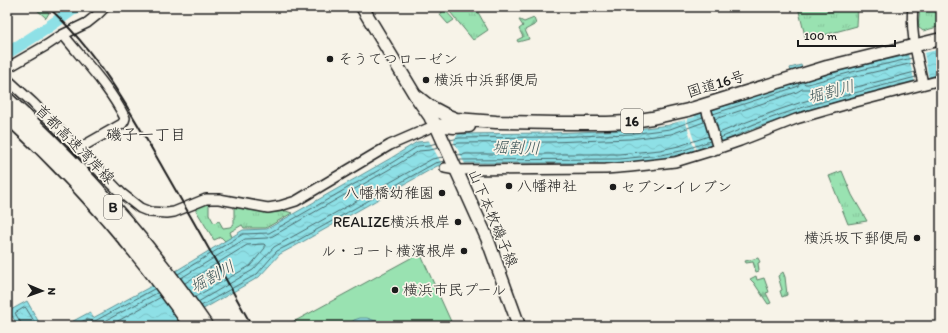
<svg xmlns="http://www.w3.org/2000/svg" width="948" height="333" font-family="Itim,'Klee One',sans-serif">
	<defs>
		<pattern id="forest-firs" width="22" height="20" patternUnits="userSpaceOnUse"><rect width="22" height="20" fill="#99e2b1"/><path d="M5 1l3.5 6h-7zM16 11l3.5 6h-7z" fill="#83c198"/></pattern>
		<pattern id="park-tufts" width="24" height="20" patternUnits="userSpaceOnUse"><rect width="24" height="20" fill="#99e2b1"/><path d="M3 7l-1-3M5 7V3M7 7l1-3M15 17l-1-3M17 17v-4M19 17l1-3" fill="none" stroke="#83c198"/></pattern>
		<pattern id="water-waves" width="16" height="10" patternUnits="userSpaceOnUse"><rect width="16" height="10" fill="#8ee0e6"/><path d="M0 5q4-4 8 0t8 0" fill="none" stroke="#7ac0c5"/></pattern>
	</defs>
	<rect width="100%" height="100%" fill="#f7f3e8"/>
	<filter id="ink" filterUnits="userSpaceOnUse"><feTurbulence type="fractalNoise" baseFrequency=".025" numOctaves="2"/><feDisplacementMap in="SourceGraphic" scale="8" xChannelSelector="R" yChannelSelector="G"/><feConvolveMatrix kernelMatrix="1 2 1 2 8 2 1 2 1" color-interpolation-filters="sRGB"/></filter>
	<g filter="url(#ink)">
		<!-- forest -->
		<path fill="url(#forest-firs)" stroke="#5a7f66" d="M34,7h9l6,6 -3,5z
			M59,7h14l1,6 -6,3z
			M444,9l10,11 -6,4 -8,-9z
			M534,18l2,6 -11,6 4,9 -11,3 -1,-2 6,-3 -4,-8 4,-3 -4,-6h1l4,2z
			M758,258l2,4 -2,1 1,8 -3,1 -3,-10 -7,1 -1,-2z
			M783,272l2,5 2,18 -5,2 -2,-6 2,-1 -4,-14z
			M756,276l1,4 7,-2 5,14 -3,1 5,10 -3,1 -14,-21 -4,-4z"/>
		<!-- park -->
		<path fill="url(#park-tufts)" stroke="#5a7f66" d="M446,7h29l13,23 -15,10z
			M798,7h29v5l31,-5 -1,19 -51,14z
			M920,7h19l2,6v13l-18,5 -5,-4z
			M842,171l10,24 15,26 -19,3 -19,-48z
			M209,203v11l5,9 5,-2 4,7 7,-1 4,-3v-17l33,6 19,-2 6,2 -26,15h-22l-2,-3 -12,7 2,5 -7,4 -4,-4 -7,3 -20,-33z"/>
		<!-- pitch -->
		<path fill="#99e2b1" stroke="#5a7f66" d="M420,253l33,73h-167z"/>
		<!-- water -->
		<path fill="url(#water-waves)" stroke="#609295" d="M941,47v27l-84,22 -52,15 -53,18 -30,13 -40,12 -21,5 -42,4h-153l-29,3 -140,79 -17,9 -21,23 -85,49h-110l26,-14 3,6 55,-30 95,-58 24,-1 124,-71 26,-16 12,-1 29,-7 93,-1 78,-3 40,-5 21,-8 105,-34 -5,-15 11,-3 5,15 45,-12z
			M27,301l14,25h-23l-9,-15z
			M360,318h7l23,8h-43l7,-6z"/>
		<!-- pier -->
		<path fill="#f7f3e8" d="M941,46v3l-17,4 5,26 -14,4 -7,-29z
			M694,115l1,2 -8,2 10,31 9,-3 1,1 -13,5 1,-2 -10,-31 -19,5v-1z
			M458,132h2l-5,6 -1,4 11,22 -22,2 -15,-27z"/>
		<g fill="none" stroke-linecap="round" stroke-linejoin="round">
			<!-- shore -->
			<path stroke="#4a6a6d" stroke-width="1" d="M803,82l2,2h3l44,-12 60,-14
				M713,114l83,-27 2,-1 1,-3
				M715,119l82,-27 5,-3h7l44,-12 60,-14
				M719,133c27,-11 55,-22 83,-31 37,-11 75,-20 113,-30
				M720,138c28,-12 55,-22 84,-31 37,-11 74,-20 112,-30
				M450,140l9,-2 93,-1 78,-3 40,-5 33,-12
				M452,144l7,-1 93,-1 78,-3 41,-5 33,-12
				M457,155l9,-1h153l41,-4 19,-4 30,-10
				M459,160l160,-1 42,-4 20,-4 29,-10
				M178,274l65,-40 26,-1 124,-71 25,-16 11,-1 8,-2
				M181,278l64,-39 23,-1 3,-1 124,-71 24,-15 11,-1 9,-2
				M185,283l62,-38 17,-1 1,1v3l-15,18 -55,31
				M198,302l55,-32 21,-23 18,-10 140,-78 11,-2
				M201,306l56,-32 20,-23 18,-9 140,-79 10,-2
				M21,326v-3l-6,-10 10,-6 1,1 11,18
				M73,326l14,-7 5,2h3l59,-32
				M96,326l61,-33
				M109,326l52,-29"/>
			<!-- river -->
			<path stroke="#8ee0e6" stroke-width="12" d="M7,53c24,-14 47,-29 69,-46"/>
			<!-- tertiary casing -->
			<g stroke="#1c1c1c" stroke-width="12">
				<path id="tertiary" d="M913,7c-3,27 5,52 10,77
					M65,37c21,26 45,51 60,81l-1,3 -2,3 -44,25
					M7,68l40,-23 15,-10 25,-12 10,-8 8,-8
					M7,79l26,24 88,90 19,15 10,4 17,1 7,-1 32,-13h13l49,9 12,-2 16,-5 94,-56 46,-20
					M705,105l13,44
					M445,168l11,2 150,-1 24,-2 45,-5 36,-11 29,-10 56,-22 52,-15 93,-24"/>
			</g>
			<!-- primary casing -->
			<g stroke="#1c1c1c" stroke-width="15">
				<path id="primary" d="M436,125l51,113 32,88"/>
			</g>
			<!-- trunk casing -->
			<g stroke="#1c1c1c" stroke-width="15">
				<path id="trunk" d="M362,7l53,88 21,30
					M415,95l14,11 17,9 10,4 40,3 61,1h50l20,-1 25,-4 36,-8 139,-43 114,-28
					M431,119l5,6 18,2 15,-1"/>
			</g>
			<!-- motorway casing -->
			<g stroke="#1c1c1c" stroke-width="16">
				<path id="motorway" d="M7,99c75,69 142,143 199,227
					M7,116c69,63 131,134 184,210"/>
			</g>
			<!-- tertiary -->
			<use href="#tertiary" stroke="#f7f3e8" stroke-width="9"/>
			<!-- primary -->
			<use href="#primary" stroke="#f7f3e8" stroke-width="12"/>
			<!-- trunk -->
			<use href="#trunk" stroke="#f7f3e8" stroke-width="12"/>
			<!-- motorway -->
			<use href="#motorway" stroke="#f7f3e8" stroke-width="13"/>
			<!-- rail -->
			<path stroke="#1c1c1c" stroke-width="2" d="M48,7c50,45 83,105 116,163 30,52 59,104 88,156"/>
		</g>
	</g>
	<!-- markers -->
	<g fill="#1c1c1c" stroke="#f7f3e8" stroke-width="1.5">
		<circle cx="330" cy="59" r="4"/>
		<circle cx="426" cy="80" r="4"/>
		<circle cx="509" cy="186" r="4"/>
		<circle cx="613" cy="187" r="4"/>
		<circle cx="442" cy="193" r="4"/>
		<circle cx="458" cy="222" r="4"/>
		<circle cx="917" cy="238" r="4"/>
		<circle cx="464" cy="251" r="4"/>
		<circle cx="395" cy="290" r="4"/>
	</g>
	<g text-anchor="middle" stroke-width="3.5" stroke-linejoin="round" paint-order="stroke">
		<!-- shield labels -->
		<g fill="#f7f3e8" stroke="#5e5c59" stroke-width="1">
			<rect x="621" y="109" width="22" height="24" rx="3"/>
			<rect x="104" y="195" width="18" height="24" rx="3"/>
		</g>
		<g font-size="14" font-weight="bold" fill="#1c1c1c">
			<text x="632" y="126">16</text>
			<text x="113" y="212">B</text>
		</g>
		<!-- poi labels -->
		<g font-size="15" fill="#1c1c1c" stroke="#f7f3e8" text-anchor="start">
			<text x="338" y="64">そうてつローゼン</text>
			<text x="434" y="85">横浜中浜郵便局</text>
			<text x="517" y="191">八幡神社</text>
			<text x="621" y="192">セブン-イレブン</text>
			<text x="434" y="198" text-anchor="end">八幡橋幼稚園</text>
			<text x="450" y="227" text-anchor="end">REALIZE横浜根岸</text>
			<text x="909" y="243" text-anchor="end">横浜坂下郵便局</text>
			<text x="456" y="256" text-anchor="end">ル・コート横濱根岸</text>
			<text x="403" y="295">横浜市民プール</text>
		</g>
		<!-- street labels -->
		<g font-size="15" fill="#1c1c1c" stroke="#f7f3e8">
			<text transform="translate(716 84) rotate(-17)" y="5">国道16号</text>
			<text transform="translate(75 144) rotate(45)" y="5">首都高速湾岸線</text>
			<text transform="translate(493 218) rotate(67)" y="5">山下本牧磯子線</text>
		</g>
		<!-- water labels -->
		<g font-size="16" font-style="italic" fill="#3e5759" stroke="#f7f3e8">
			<text transform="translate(831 91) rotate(-15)" y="6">堀割川</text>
			<text transform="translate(516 147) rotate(1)" y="6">堀割川</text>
			<text transform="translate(212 276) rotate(-29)" y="6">堀割川</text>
		</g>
		<!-- neighbourhood labels -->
		<g font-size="16" fill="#1c1c1c" stroke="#f7f3e8">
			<text x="146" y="140">磯子一丁目</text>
		</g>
	</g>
	<!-- margin -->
	<rect width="948" height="333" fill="none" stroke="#f7f3e8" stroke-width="24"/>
	<rect x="12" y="12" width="924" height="309" fill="none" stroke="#1c1c1c" stroke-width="1.5" filter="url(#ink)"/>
	<!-- north arrow -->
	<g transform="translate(42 291) rotate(92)" stroke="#f7f3e8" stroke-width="3" paint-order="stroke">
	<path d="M0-3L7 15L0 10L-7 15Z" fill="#1c1c1c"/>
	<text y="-6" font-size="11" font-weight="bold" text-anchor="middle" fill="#1c1c1c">N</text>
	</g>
	<!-- scale -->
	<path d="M798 40v6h97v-6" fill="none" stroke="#1c1c1c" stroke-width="2"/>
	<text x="804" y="40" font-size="12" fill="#1c1c1c" stroke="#f7f3e8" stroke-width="3" paint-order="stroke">100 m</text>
</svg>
